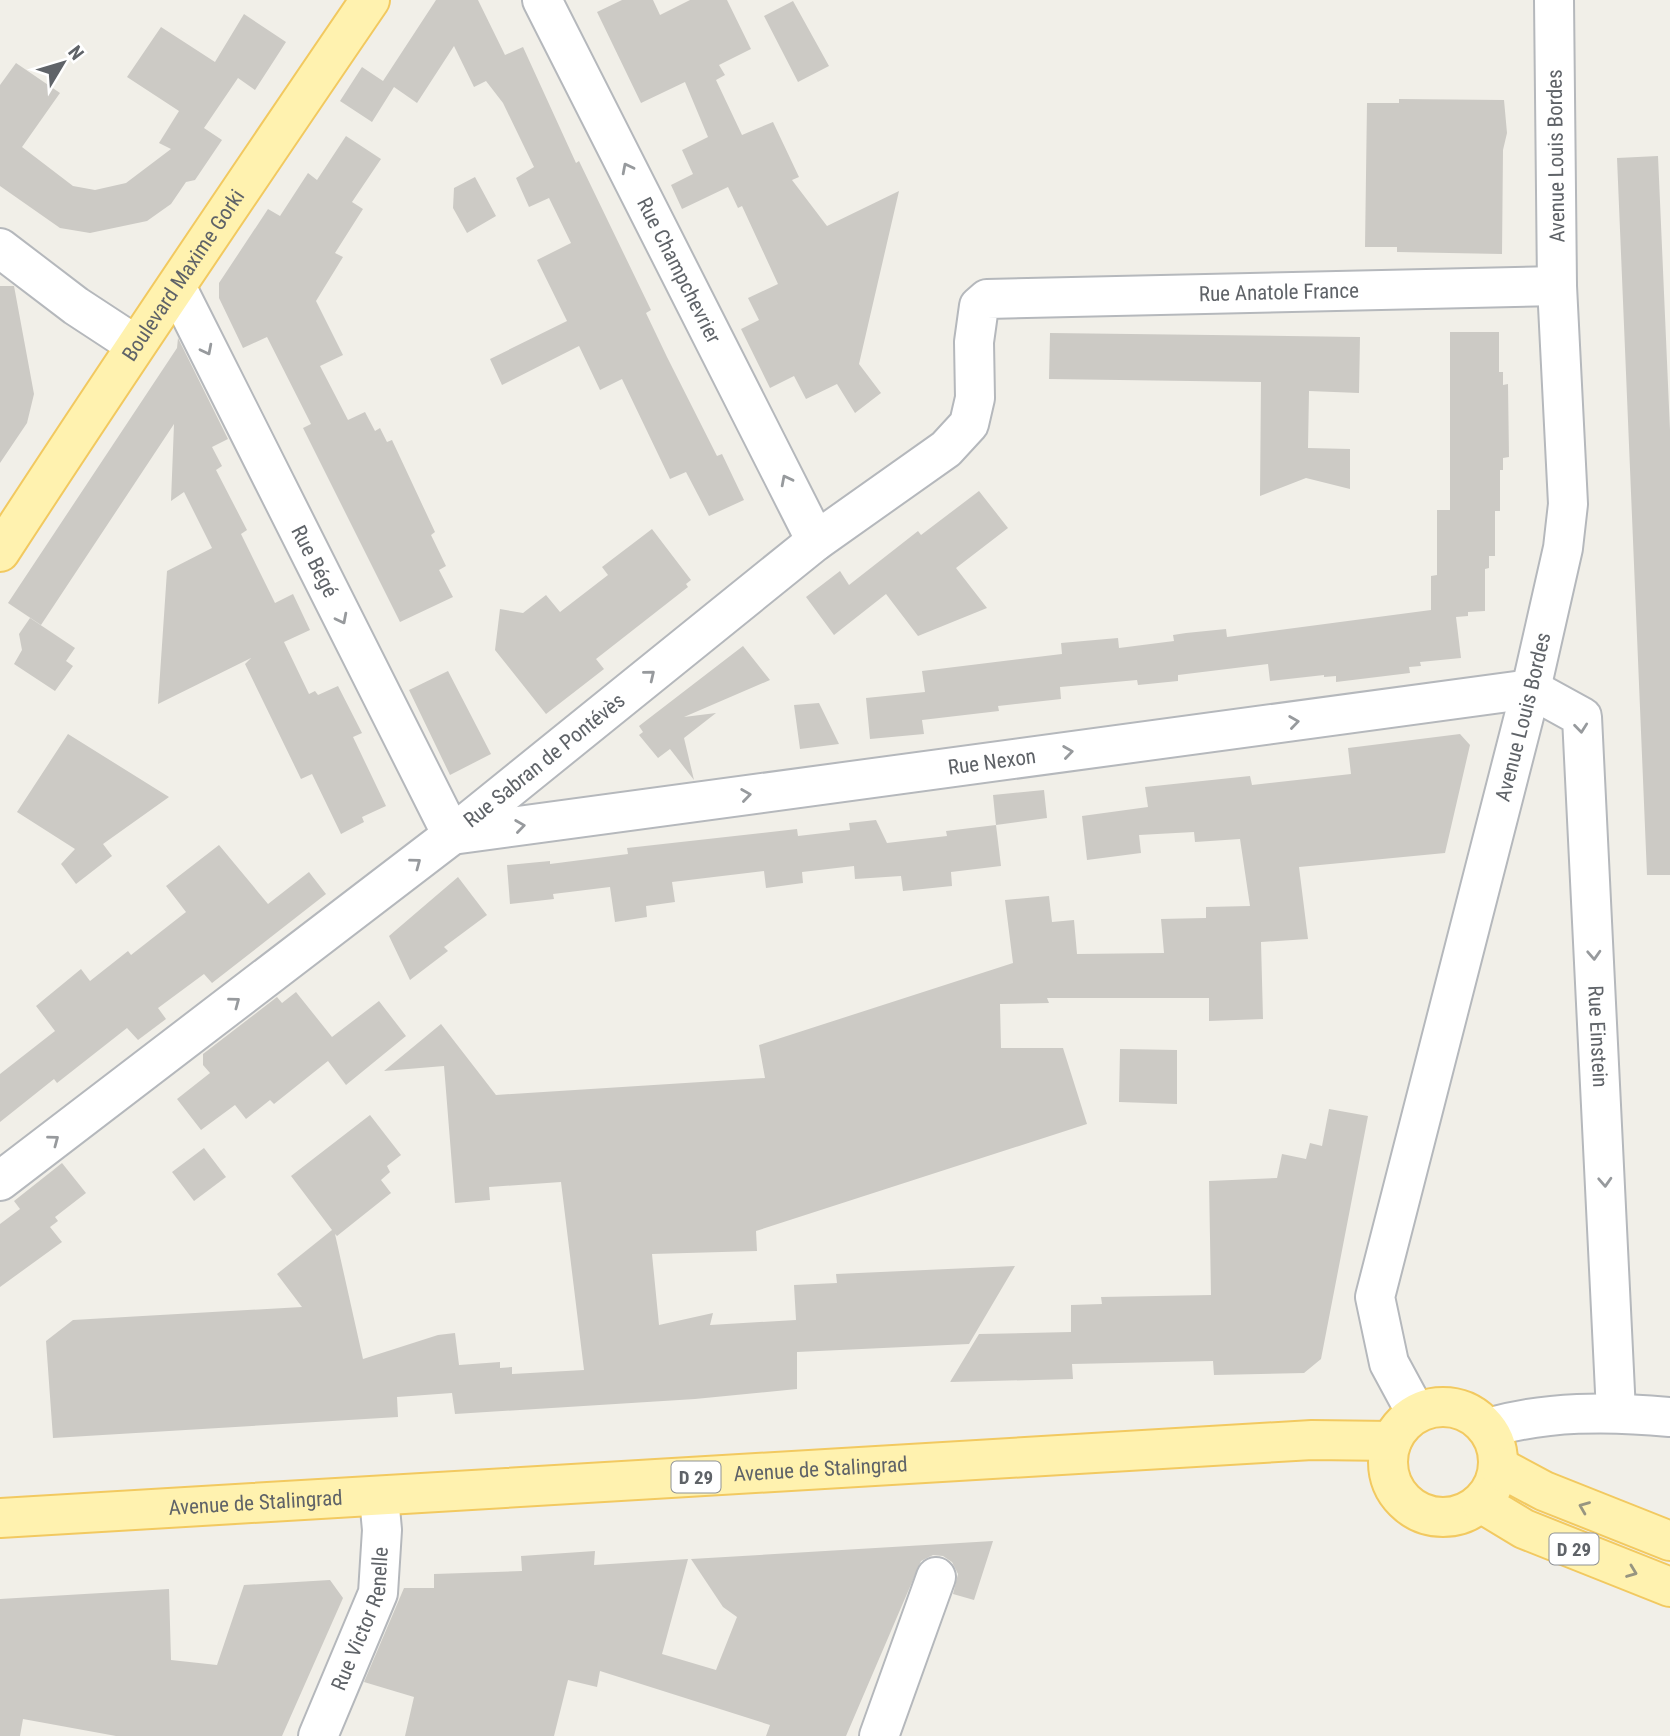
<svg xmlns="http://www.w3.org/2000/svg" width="1670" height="1736" font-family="'Roboto Condensed',sans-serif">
	<rect width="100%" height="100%" fill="#f1efe8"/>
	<!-- building -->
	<path fill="#cccac5" d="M436,0h42l27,55 18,-8 53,116 3,-2 72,149 -5,3 21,44 50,99 5,-2 22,46 -35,16 -23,-44 -16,7 -48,-100 -22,11 -21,-44 -77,39 -12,-26 77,-38 -30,-61 34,-17 -22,-45 -20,9 -13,-29 18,-11 -31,-64 -17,-22 -12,6 -20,-41 -37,57 -23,-16 -22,35 -32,-21 22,-34 21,14z
		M622,0h31l7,15 30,-15h37l24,49 -32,16 6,10 -9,5 26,55 31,-13 26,55 -7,3 35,46 72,-35 -40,173 22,29 -26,20 -18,-29 -31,15 -12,-23 -24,12 -29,-59 18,-9 -11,-22 30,-14 -36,-78 -4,2 -10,-21 -46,22 -11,-24 22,-11 -11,-24 26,-13 -23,-55 -44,21 -44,-91z
		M793,1l36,65 -31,16 -34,-66z
		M244,14l42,28 -31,48 -17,-12 -34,50 18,12 -27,40 -9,2 -15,22 -24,17 -57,12 -30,-5 -60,-42v-101l16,-22 44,30 -38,54 51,39 22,4 31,-7 45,-34 -12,-6 20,-32 -52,-34 34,-50 54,35z
		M1399,99l105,1 3,33 -4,17 -1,104 -105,-2v-5h-32l2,-144h32z
		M346,136l35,23 -29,43 11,7 -28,44 8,4 -27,44 27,54 -23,11 28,54 17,-8 10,19 5,-3 7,14 5,-2 43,92 -4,3 15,31 -7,4 14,27 -53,25 -97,-194 8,-4 -44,-87 -24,11 -24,-50v-15l49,-74 12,7 28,-43 9,7z
		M1658,156l12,274v445h-23l-30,-717z
		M475,177l21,39 -29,17 -14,-25 1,-20z
		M0,286h14l20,108 -7,29 -27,40z
		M1450,332h49v40h4v13l5,-1 1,73 -6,1v12h-3v41h-5v45h-6v12l-4,1v42l-17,1v4l-12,1 5,41 -41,4 1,4 -12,1 1,6 -74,9v-6l-12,1v-2l-54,6 -2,-17 -90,11v6l-40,4 -1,-5 -77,7 1,12 -63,7 1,5 -77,9 2,14 -54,5 -4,-41 59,-6 -3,-21 140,-17 -1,-11 57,-5 1,10 55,-7 -1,-6 13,-2 40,-4 1,8 204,-27v-34l6,-1v-65h13z
		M1050,333l310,4 -1,56 -50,-2 -1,57 42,1v40l-44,-11 -46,18 1,-114 -212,-3z
		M178,338l50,101 -16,8 10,19 -6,4 31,60 -6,4 34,69 18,-9 17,36 -26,12 25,52 6,-3 3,4 20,-9 24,47 -9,4 33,69 -24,11 2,5 -23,12 -29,-60 -11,5 -56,-115 6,-6 -93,46 9,-133 45,-23 -28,-56 -13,9 3,-77 -133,201 -33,-22 169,-255z
		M979,491l29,37 -52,40 31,40 -69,28 -32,-42 -52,41 -28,-38 34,-26 9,14 69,-54 3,4z
		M652,529l39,51 -5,4 2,3 -92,72 8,10 -58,45 -51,-64 5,-41 23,4 23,-18 14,17 48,-37 -6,-8z
		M30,618l45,30 -9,13 7,5 -18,25 -41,-27 8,-14 -3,-16z
		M743,646l27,34 -86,37 32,-4 -32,25 10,42 -24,-31 -12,9 -19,-23 4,-3 -4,-6z
		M448,671l43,83 -41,21 -41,-85z
		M819,703l20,41 -39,5 -6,-44z
		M68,734l101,63 -66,47 9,12 -36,28 -15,-20 14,-15 -58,-37z
		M1460,734l10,11 -25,108 -146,14 9,72 -47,3 2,77 -54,2v-23h-162l2,5 -49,1 1,44h62l24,76 -331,107 1,20 -105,3 7,71 54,-12 -3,12 86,-5 -2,-35 43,-2 -1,-9 179,-8 -46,78 -172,8v37l-102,10 -240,15 -3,-21 -55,4 1,20 -345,21 -7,-97 27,-21 229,-13 -25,-33 55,-44 -41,-54 79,-61 31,40 -14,11 3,6 -9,8 10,13 -54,43 -2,-2 28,125 75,-24 17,-2 4,32 41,-3v6l12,-1v7l72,-4 -23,-188 -72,5 1,13 -35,3 -11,-137 -60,5 57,-47 55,71 269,-17 -6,-33 254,-82 -8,-63 44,-4 3,26 22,-2 3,34 87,-1 -3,-34 45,-1v-11l44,-1 -10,-67 -45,3 -1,-10 -55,3 2,18 -54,7 -5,-44 66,-9 -3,-20 105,-11 2,9 99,-11 -3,-26z
		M1044,790l3,28 -51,7 5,41 -50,6 1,14 -49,5 -2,-15 -46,3 -1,-13 -52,6 1,11 -37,5 -2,-17 -92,11 3,20 -29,4 1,11 -32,5 -5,-35 -57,7 1,5 -44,5 -3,-39 43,-4v3l78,-10 -1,-6 170,-19 1,7 52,-6 -1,-7 27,-3 11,23 60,-7 -1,-5 50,-6 -3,-30z
		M219,845l49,59 41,-32 17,22 -114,89 -8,-9 -46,34 8,11 -28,21 -11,-12 -70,55 -3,-4 -54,43v-48l55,-43 -19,-25 45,-37 9,12 38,-30 3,4 55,-43 -20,-26z
		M458,877l29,38 -43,32 4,4 -38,29 -21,-44z
		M296,992l36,45 47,-36 27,35 -60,49 -18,-24 -54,43 -4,-4 -24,19 -11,-14 -34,25 -24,-31 33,-26 -7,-8v-11l74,-57 5,6z
		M1120,1049l57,1v54l-58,-2z
		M1329,1109l39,7 -47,243 -17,14 -90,2 -1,-14 -141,3 1,15 -123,3 29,-48 92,-2v-27l31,-1 -1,-7 110,-2 -2,-114 68,-3 5,-24 24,5 4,-16 12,3z
		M204,1148l22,29 -32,24 -22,-29z
		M62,1163l24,30 -31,24 3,4 -8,6 12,15 -62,45v-63l20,-15 -6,-8z
		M993,1541l-19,59 -21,-6 5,-20 -6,-12 -9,-6 -10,-1 -12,6 -75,175h-80l4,-11 -170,-54 -3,16 -29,-7 -14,56h-149l9,-39 -50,-15 40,-94h30v-14l88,-3 -1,-15 74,-5 -1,14 94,-6 -26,95 54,16 21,-53 -14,-10 -32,-48z
		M330,1580l13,18 -61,138h-166l-93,-17 -3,17h-20v-137l169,-10 2,71 46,5 27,-80z"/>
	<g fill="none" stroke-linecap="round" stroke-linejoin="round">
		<!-- minor casing -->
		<g stroke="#b5b8bc" stroke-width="42">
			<g id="minor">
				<path id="s1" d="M542,0l274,541"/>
				<path d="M0,248l76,58 58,38"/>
				<path id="s2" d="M177,288l275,547 1079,-146"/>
				<path id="s3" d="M1531,689l51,28 34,695"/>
				<path id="s4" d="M0,1181l452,-346 364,-294 130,-92 23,-25 6,-26 -1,-56 5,-36 8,-7 570,-13"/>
				<path id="s5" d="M1416,1413l-27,-50 -14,-66 156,-608 32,-141 5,-44 -11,-218 -3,-286"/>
				<path d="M1487,1428c60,-17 121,-17 183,-11"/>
				<path id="s6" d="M318,1736l60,-143 4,-63 -3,-33"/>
				<path d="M879,1736l57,-159"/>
			</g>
		</g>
		<!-- major casing -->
		<g stroke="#f2c960" stroke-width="42">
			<g id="major">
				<path id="s7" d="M0,552c121,-186 245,-369 370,-552"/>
				<circle cx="1443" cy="1462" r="55"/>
				<path d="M1499,1467l45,24 126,50"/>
				<path d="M1481,1503l43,26 146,58"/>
				<path id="s8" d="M0,1518l1312,-78 80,1"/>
			</g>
		</g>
		<!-- minor -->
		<use href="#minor" stroke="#fff" stroke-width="38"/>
		<!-- major -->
		<use href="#major" stroke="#fff2af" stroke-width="38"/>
	</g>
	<!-- one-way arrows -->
	<defs><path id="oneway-chevron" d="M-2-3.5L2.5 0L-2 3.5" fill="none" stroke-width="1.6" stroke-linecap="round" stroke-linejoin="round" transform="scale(1.75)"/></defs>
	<g stroke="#979a9d">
		<use href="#oneway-chevron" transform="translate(627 168) rotate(-117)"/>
		<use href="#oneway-chevron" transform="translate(207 350) rotate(63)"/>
		<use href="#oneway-chevron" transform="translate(786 480) rotate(-117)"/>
		<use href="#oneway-chevron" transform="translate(342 619) rotate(63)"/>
		<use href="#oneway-chevron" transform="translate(650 675) rotate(-39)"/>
		<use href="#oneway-chevron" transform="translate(1294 722) rotate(-8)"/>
		<use href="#oneway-chevron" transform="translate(1581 728) rotate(84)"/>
		<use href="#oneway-chevron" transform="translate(1068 752) rotate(-8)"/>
		<use href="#oneway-chevron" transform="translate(746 795) rotate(-8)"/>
		<use href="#oneway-chevron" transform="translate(520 826) rotate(-8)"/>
		<use href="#oneway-chevron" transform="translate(416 863) rotate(-37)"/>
		<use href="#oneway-chevron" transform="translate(1594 955) rotate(87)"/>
		<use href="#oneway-chevron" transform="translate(235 1002) rotate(-37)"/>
		<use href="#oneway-chevron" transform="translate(54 1140) rotate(-37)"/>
		<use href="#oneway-chevron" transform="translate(1605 1182) rotate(87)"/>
	</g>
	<g stroke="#979581">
		<use href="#oneway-chevron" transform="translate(1584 1507) rotate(-158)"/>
		<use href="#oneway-chevron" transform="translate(1632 1572) rotate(21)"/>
	</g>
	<g text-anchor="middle" stroke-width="6" stroke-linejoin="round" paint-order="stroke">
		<!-- shield labels -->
		<g fill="#fff" stroke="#8f9295" stroke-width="2">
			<rect x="671.5" y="1461.5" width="49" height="31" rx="5"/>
			<rect x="1549.5" y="1533.5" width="49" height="31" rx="5"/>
		</g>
		<g font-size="19" font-weight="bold" fill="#5f6368">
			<text x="696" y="1484">D 29</text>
			<text x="1574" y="1556">D 29</text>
		</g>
		<!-- street labels -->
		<g font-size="21" fill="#5f6368" stroke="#fff">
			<text transform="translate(1556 156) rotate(-91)" y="7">Avenue Louis Bordes</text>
			<text dy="7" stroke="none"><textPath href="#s1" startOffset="303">Rue Champchevrier</textPath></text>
			<text dy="7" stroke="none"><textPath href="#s7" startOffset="332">Boulevard Maxime Gorki</textPath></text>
			<text dy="7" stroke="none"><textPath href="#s4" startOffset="1652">Rue Anatole France</textPath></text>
			<text dy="7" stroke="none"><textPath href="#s2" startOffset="306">Rue Bégé</textPath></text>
			<text dy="7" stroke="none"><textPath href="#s5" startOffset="723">Avenue Louis Bordes</textPath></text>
			<text dy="7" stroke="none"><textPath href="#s4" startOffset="688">Rue Sabran de Pontévès</textPath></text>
			<text dy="7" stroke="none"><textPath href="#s2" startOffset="1157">Rue Nexon</textPath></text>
			<text dy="7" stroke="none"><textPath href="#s3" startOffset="378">Rue Einstein</textPath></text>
			<text dy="7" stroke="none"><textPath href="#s8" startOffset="822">Avenue de Stalingrad</textPath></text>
			<text dy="7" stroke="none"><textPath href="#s8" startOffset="256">Avenue de Stalingrad</textPath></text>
			<text dy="7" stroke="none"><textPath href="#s6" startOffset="126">Rue Victor Renelle</textPath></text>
		</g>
	</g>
	<!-- north arrow -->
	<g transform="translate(63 63) rotate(52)" stroke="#ffffff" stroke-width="5" paint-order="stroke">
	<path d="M0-5L12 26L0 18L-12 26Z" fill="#5f6368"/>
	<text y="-10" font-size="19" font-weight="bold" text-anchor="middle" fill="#5f6368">N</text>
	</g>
</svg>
